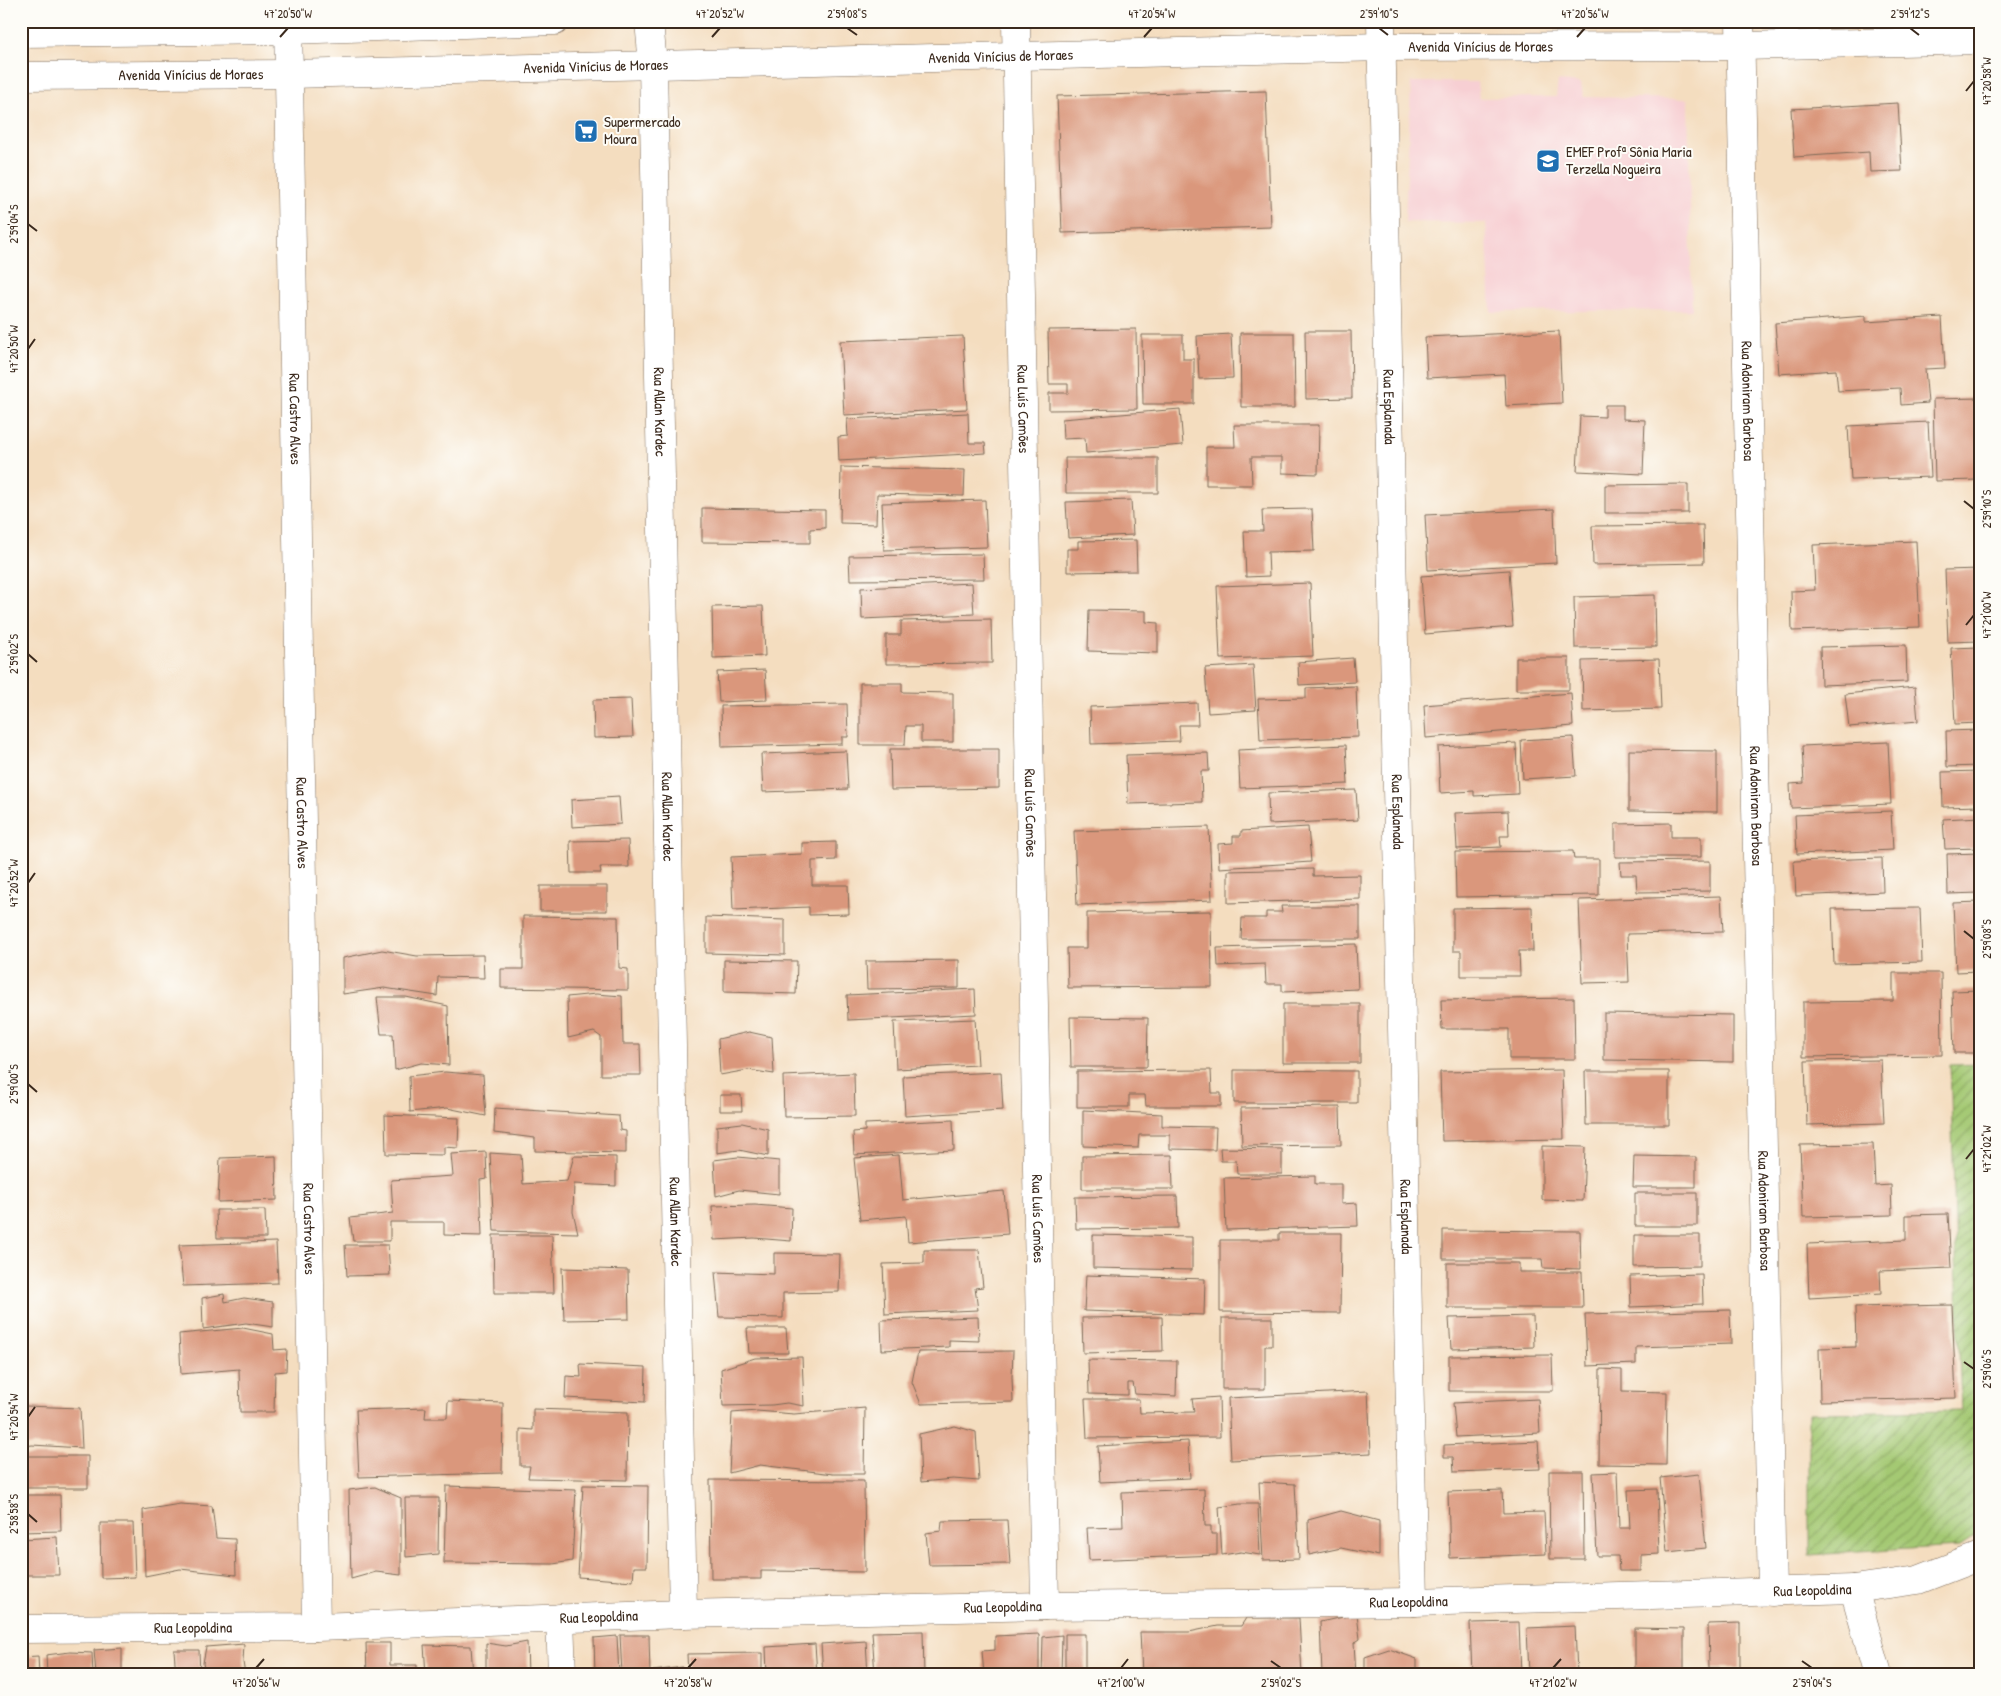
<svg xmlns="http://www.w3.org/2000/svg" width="2001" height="1696" font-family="'Patrick Hand',sans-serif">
	<defs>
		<pattern id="garden-furrows" width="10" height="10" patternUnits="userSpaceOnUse" patternTransform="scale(1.25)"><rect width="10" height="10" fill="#a4c973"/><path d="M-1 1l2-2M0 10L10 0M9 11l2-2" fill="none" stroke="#87a35e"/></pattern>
	</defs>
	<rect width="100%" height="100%" fill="#fdfcf7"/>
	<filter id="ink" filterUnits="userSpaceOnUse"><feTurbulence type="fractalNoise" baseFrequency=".02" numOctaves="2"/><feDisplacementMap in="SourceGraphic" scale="10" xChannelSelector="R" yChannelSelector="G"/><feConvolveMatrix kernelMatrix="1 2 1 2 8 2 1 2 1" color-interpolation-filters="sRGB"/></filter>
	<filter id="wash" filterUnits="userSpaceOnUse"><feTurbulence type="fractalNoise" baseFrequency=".0096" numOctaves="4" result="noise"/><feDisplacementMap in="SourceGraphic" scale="20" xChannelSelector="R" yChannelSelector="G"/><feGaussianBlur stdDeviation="1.12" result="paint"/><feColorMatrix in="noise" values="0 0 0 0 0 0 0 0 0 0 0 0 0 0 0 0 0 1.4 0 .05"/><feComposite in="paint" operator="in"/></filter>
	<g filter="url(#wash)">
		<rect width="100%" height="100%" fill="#f4ddbf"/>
		<!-- built -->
		<path fill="#f7cfd3" d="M1558,81l23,2 2,14 105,2 4,211 -201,2 -5,-89 -81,-1 6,-140h66l2,16 77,-1z"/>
		<!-- garden -->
		<path fill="url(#garden-furrows)" stroke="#707a48" d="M1980,1064v469l-20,13 -151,9v-142l152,-2 -11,-346z"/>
		<g id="blocks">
			<!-- building -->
			<path fill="#da977b" d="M1266,91l5,136 -209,6 -5,-137z
				M1898,103l4,68 -32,1 -1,-20 -75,5 -3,-48z
				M1866,316v6l76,-5 3,51 -20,1 3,34 -27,2 -1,-17 -62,3 -2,-21 -57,4 -4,-51z
				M1136,329l1,80 -88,1v-17h19v-9h-19l-1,-54z
				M1305,331h46l1,67 -46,1z
				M1559,331l3,72 -56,3 -2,-32 -77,4 -2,-41z
				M1240,333h54l1,74h-54z
				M1231,334l2,44 -34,1 -2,-43z
				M1142,335h41v24h11v45h-51z
				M963,336l4,73 -123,6 -4,-74z
				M1980,398v82l-45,1 -2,-82z
				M1605,405h18v14l22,1 -2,54 -66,-3 3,-55 25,1z
				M1180,409l3,36 -97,8 -1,-15 -22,1 -1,-20z
				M968,413l1,30h16l1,10 -147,8 -1,-24 10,-1 -1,-17z
				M1928,422l3,55 -80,3 -3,-54z
				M1234,425h85l-1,49 -36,-1v-16h-31l1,28h-46v-38h29z
				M1065,458h93v35h-92z
				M841,467l124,3 -1,26 -87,-2 -1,30 -36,-1z
				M1688,484v29h-83v-28z
				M985,500l2,47 -103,3 -2,-47z
				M1131,500l2,35 -65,3 -2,-36z
				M702,508l123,2v18l-15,1v14l-108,-1z
				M1312,509l2,42 -46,1 1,24 -23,1 -2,-46h19l-1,-21z
				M1554,509l2,54 -128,7 -3,-55z
				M1703,525l1,38 -111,2 -1,-39z
				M1136,540l1,31 -70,1v-23h11v-8z
				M1916,541l4,86 -128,4 -1,-40 24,-1 -2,-45z
				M983,554l1,25 -134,1 -1,-24z
				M1980,569v72l-32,1 -3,-72z
				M1509,570l4,57 -88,7 -4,-58z
				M972,583l2,31 -112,5 -1,-31z
				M1310,583l3,73 -93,3 -3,-73z
				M1655,595l1,52 -81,1 -1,-51z
				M763,606l2,50 -52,2 -1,-51z
				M1089,610l57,1v11l12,1v30l-70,-2z
				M991,619l1,44 -106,1v-29h15v-14z
				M1906,645l1,37 -86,3 -1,-38z
				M1980,647v76l-25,1 -4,-76z
				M1353,658l2,24 -56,3 -1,-23z
				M1516,658h53v32h-53z
				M1659,659l2,50 -78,2 -1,-50z
				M1253,665l3,45 -48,3 -3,-45z
				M765,670l2,30 -48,2 -2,-30z
				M860,683h42v9l51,1v49h-32v-16h-15l-1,19h-45z
				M1356,686l2,51 -98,3 -2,-41 48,-1v-10z
				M1915,687l3,34 -69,6 -4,-33z
				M1571,693l2,33 -147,12 -2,-33z
				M631,699l2,38 -39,1 -1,-38z
				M1197,703l1,22h-19l1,16 -89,3 -1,-37z
				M847,704l1,33h-6v7l-120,3 -1,-41z
				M1980,730v36l-33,1 -1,-36z
				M1573,737l3,39 -53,3 -2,-39z
				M1888,742l3,62 -100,4 -1,-24 14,-1 -2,-37z
				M1516,743l2,51 -44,2v-5l-34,2 -2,-46z
				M1346,745l2,39 -108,4 -2,-38z
				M890,749h109v39l-108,2z
				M1629,750l88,1v61l-88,-1z
				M846,751l2,38 -85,3 -2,-38z
				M1208,753l1,18h-8l1,31 -74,2 -2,-49z
				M1980,771v35l-37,1 -1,-35z
				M1356,790l2,30 -89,4 -1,-31z
				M619,797l2,27 -49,3 -1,-27z
				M1508,811l1,25h-9l1,11 -44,2 -2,-36z
				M1891,811l2,39 -96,4 -2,-39z
				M1980,817v31l-35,1 -2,-30z
				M1671,823v14h30v20h-86v-33z
				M1209,827l3,73 -135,5 -3,-74z
				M1308,827l3,35 -92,6 -1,-24 15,-1v-7h8v-5z
				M628,840l1,27h-29l1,6h-30l-1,-32z
				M836,842v18l-24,1v24h36l1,29 -40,1v-8l-76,3 -2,-53 71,-3v-11z
				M1573,851l1,8h25v36l-143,2 -1,-45z
				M1980,853v40l-32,1 -1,-40z
				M1882,858l1,34 -87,4 -2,-35z
				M1710,861v30l-73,1 -1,-17h-15l-1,-13z
				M1313,869v7l47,-1v24l-132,4v-32z
				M540,886h67v25h-67z
				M1721,896l2,36 -96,2 2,48 -47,1 -3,-83z
				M1980,902v69l-24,1 -3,-69z
				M1281,906h79v33h-119l1,-21h24v-6h16z
				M1532,907l1,44h-14l1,25h-59v-25h-8v-43z
				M1920,908l2,54 -88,2 -2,-55z
				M1211,911l1,76 -144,1 -1,-40h20v-35z
				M523,916l95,1 1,51 9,1v21l-127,-2v-19h22z
				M706,917l79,3v35l-79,-2z
				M1356,944l2,45 -76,3v-8h-16l-1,-20 -47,2 -1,-18z
				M382,950l35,6 66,-1 1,23 -46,-1 -1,19 -53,-8 -41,6v-36z
				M724,960l73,1 -1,33 -72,-2z
				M959,960v28l-92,1 -1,-28z
				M1893,973h48l1,82 -139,2v-55l90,-1z
				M975,989l1,25 -128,6 -1,-25z
				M1980,990v63h-26l-2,-62z
				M596,994l26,2 1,48h17l1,31h-40v-38l-7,-5 -26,6 -1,-41z
				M377,997h29l42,9 1,59 -28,-2 -26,7 -2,-36h-12z
				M1574,998l1,61h-66v-30h-67l-1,-29z
				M1283,1004h77v59h-77z
				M1604,1013l129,2v47l-129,-2z
				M1070,1017l78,1 -1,49h-76z
				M975,1019l3,46 -82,4 -2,-47z
				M749,1032l23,5 2,37 -26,-4 -28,5 -2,-36z
				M1881,1060l3,63 -77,2 -2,-64z
				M1211,1070l1,23h9v13h-75l-1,-11h-16v12h-52v-36z
				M1234,1070l123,1v32h-123z
				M1562,1070l2,69 -122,2 -2,-69z
				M1585,1071h84v54h-83z
				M445,1072l38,3 3,41 -39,-8 -37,4 -1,-36z
				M1001,1072l2,38 -98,6 -2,-40z
				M854,1073l1,43 -71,1 -1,-41z
				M720,1095h21l1,16h-22z
				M1340,1107l1,38 -99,1 -1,-38z
				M495,1108l124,8 1,14 6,1v22l-91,-2v-13l-41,-5z
				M1083,1110l79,4v12l54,1 -1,23 -45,-1v-14h-31l-1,13 -55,-2z
				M385,1115l74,3 -1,30 -14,-1v8l-58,-1z
				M953,1120l1,30 -100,5 -1,-23 12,-1v-7z
				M742,1123l26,6v27l-29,-6 -22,3v-27z
				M1873,1144l2,42 16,-1 1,30 -89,2 -3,-72z
				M1542,1146l43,1 -2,54 -41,-1z
				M1220,1148l62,1v25h-45l-1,-13h-15z
				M486,1152l1,27 -7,1 2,56 -38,-1v-13h-54v19h-37l-3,-23 43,-5 -2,-33 62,-4 -2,-22z
				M490,1153l31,2 2,29 44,-3 7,-25 42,1v29l-42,-2 -1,28 5,21 -84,-2z
				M899,1155l4,45 101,-9 4,43 -100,8 -2,-26 -46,4 -6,-62z
				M1172,1155l1,34h-91v-33z
				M276,1156l1,44 -59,2 2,-44z
				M1634,1156l62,1v30h-63z
				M738,1157l41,4v33l-40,-4 -23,6 -2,-36z
				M1315,1176v8h26v20l16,-1 1,23 -132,4 -2,-52z
				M1635,1193h62v33h-62z
				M1177,1196l1,32 -102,1 -1,-32z
				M755,1205l37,3 -1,33 -37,-3 -40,2 -2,-34z
				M216,1210h49l1,28h-49z
				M1948,1214l3,54 -71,3 1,23 -72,4 -2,-54 99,-4v-25z
				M1443,1230l137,1 1,38 -38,-1 -1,-9h-99z
				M1279,1233h62l-1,80 -120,-1v-72h59z
				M493,1235h59l2,58h-60z
				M1093,1235l99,2v33l-99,-2z
				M1634,1235h66v31l-66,1z
				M276,1242l2,41 -95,3 -4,-41z
				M345,1245h43l2,30 -43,1z
				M924,1250h55l4,37 -8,1 3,22 -93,4 -2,-50 41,-1z
				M774,1253l66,1 -1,38 -56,1v25l-64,-1 -4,-45 59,2z
				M1447,1263h72v9h63l1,36h-136z
				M562,1268l66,2 1,49 -65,1z
				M1702,1274l1,30 -72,3 -1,-31z
				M1086,1275l119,4 -1,36 -120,-4z
				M224,1294l1,8 19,-4 29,4v25l-27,-4 -43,6 -1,-31z
				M1952,1305l4,93 -136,3 -1,-53 37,-1 -1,-40z
				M1730,1310l1,34 -95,3v17l-49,2 -2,-52z
				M1533,1316l1,31 -83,2 -2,-31z
				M978,1317l1,24 -30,-1v7l-67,3 -1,-30z
				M1162,1317l1,34 -80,2 -1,-35z
				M1222,1318h50v28h-7v43h-43z
				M243,1328l30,6 1,16 13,-1 -1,22 -11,1 -1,40h-34l-1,-43 -58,5 -2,-40z
				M747,1328h39l2,25h-39z
				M1013,1351l-1,26 1,25 -92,2 -9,-22 6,-30z
				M1552,1355l1,36h-104v-35z
				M802,1357l2,49 -17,-3 -15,2 -49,1 -2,-37 34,-11z
				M1088,1360l89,1 -1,35 -41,-2 -2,-11h-5v12l-39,-1z
				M580,1364l66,3 -1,35 -80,-4 1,-22 15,1z
				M1600,1369l22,1v21l45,1 -1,73 -67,-1z
				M1368,1391l3,62 -140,7 -3,-62z
				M1219,1397l1,40 -133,1 -2,-39h54l1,14 54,-1 -2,-13z
				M1538,1399l2,34 -84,4 -3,-34z
				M448,1401l55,2 -1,70 -143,4 -3,-67 70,-2 -1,10h22z
				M25,1406l55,2 2,40 -50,-3 -11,2v-40z
				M865,1408l-1,66h-31l-73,-9 -31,8 3,-60 25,-2 37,3z
				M533,1409l95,3 -1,68 -99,-2 2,-12h-10v-37l13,1z
				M955,1426l21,6 3,49 -26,-2 -32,3 -2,-48z
				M1188,1441l2,37 -90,4 -2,-36z
				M1538,1441l2,28 -86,3 -1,-15h-9v-12z
				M21,1456h67v32h-67z
				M1549,1471h34l1,88h-34z
				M1617,1472l2,56h11l-2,-38 29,-1 2,65 -18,1v16h-22l-1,-15h-21l-4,-83z
				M1699,1474l7,74 -39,4 -7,-74z
				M710,1480l154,1 1,91 -104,-1v8h-50z
				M1259,1482l36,2 4,75 -36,1z
				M583,1485l65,1 -1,81h-13l-1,14 -55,-4z
				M446,1486l130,4 -4,71 -19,3 -109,-1z
				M375,1487l26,11v77l-25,-3 -25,7 -2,-89z
				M1204,1489l1,37h6v8h6v21l-128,5 -2,-32 36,-1 -1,-35z
				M1502,1490l1,23 41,-1 2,42 -96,4 -2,-66z
				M21,1495h39l1,36 -40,1z
				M405,1498h34l-1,56 -32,3z
				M180,1504l32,2 4,32 19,1 1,36 -56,-6 -35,7 -2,-66z
				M1240,1504h18l2,51 -19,-3 -19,3 -3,-48z
				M1341,1511l38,10v35l-38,-8 -32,7 -1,-35z
				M1007,1520l3,44 -81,1 -3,-32 15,-2 1,-10z
				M100,1523h33l2,54 -34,1z
				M57,1537l2,38h-38v-36z
				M1357,1614l3,25 -6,4 2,32h-34l-2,-53z
				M1246,1618h53l3,57h-160l-2,-43h49l29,-6h23z
				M1519,1622l2,53h-49l-2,-52z
				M1740,1623v45h-31l-1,-44z
				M1575,1626l2,49h-48l-2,-47z
				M1635,1628l49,1v46h-49z
				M923,1631l1,44h-49l-3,-43z
				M1039,1634v41h-55l-2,-24 13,-1v-14z
				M1065,1634h20v41h-20z
				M620,1635h29l1,40h-28z
				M1062,1635l-1,40h-19l1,-38z
				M617,1636l2,39h-24l-1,-37z
				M866,1641l2,34h-45l-2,-31z
				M527,1642l1,33h-42v-32l20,3z
				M366,1643h24v22h27v10h-50z
				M244,1644l-1,18 2,13h-40l-2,-12 3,-16z
				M815,1644l2,31h-50l-1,-28z
				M424,1645l47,1 2,29h-47z
				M122,1648v27h-26l-2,-25z
				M1389,1649l28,10v16h-52v-18z
				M174,1650h25l1,25h-24z
				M70,1652l22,1 1,22h-46l-1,-20z
				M762,1653v22h-74l-1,-21z
				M38,1656l1,19h-18v-18z
				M682,1667l1,8h-29l-1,-4z
				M1139,1671v4h-51v-3z
				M1745,1672l52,1v2h-52z"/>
		</g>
	</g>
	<g filter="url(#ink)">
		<use href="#blocks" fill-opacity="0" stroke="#7c6956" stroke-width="1"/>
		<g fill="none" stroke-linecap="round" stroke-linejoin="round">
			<!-- minor casing -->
			<g stroke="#7c6956" stroke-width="29">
				<g id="minor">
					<path id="s1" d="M288,21l28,1606"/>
					<path id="s2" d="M649,21l4,44 30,1549"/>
					<path id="s3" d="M1016,21l29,1585"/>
					<path id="s4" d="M1381,21l33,1581"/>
					<path id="s5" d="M1740,21l32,1571"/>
					<path d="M21,33l268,-3 266,-9"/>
					<path id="s6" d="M21,76l269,-2 1092,-27 360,-1 238,-6"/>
					<path d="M1854,1589l24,86"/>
					<path d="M560,1618l2,57"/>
					<path id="s7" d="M21,1629l295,-2 367,-13 362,-8 369,-4 440,-13 64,-9 62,-24"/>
				</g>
			</g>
			<!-- minor -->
			<use href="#minor" stroke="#fff" stroke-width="28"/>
		</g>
	</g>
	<!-- ticks -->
	<path fill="none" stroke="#3b2a1e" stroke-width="2" d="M847,28l10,7M1379,28l9,7M1910,28l9,7M280,37l8,-9M712,37l8,-9M1144,37l8,-9M1577,37l8,-9M1966,91l8,-10M28,224l9,7M28,349l7,-10M1964,501l10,8M1966,625l8,-10M28,654l9,8M28,883l7,-10M1964,931l10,8M28,1084l9,8M1966,1159l8,-10M1964,1362l10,7M28,1417l7,-10M28,1514l9,8M1271,1661l10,7M1802,1661l10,7M256,1668l8,-9M688,1668l8,-9M1121,1668l7,-9M1553,1668l8,-9"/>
	<!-- icons -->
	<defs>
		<g id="supermarket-square" transform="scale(1.25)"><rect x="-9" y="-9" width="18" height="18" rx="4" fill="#1f6fb2" stroke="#fdfcf7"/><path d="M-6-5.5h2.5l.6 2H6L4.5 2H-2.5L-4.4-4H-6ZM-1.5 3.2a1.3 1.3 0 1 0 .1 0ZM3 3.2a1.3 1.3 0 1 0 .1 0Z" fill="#fff"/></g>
		<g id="school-square" transform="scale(1.25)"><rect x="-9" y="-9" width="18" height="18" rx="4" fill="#1f6fb2" stroke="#fdfcf7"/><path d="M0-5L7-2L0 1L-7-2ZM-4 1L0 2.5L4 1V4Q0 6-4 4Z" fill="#fff"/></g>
	</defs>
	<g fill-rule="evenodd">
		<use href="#supermarket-square" x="586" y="131"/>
		<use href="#school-square" x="1548" y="161"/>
	</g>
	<g text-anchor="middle" stroke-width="4" stroke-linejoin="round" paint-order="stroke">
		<!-- street labels -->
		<g font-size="15" fill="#3b2a1e" stroke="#fdfcf7">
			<text dy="5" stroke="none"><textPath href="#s6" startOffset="1460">Avenida Vinícius de Moraes</textPath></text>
			<text dy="5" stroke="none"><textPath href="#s6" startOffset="980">Avenida Vinícius de Moraes</textPath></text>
			<text dy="5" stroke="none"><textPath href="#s6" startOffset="575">Avenida Vinícius de Moraes</textPath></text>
			<text dy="5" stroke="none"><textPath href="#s6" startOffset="170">Avenida Vinícius de Moraes</textPath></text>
			<text dy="5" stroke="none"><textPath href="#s5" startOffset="380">Rua Adoniram Barbosa</textPath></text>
			<text dy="5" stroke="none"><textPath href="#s4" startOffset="386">Rua Esplanada</textPath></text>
			<text dy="5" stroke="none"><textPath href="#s3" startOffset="388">Rua Luís Camões</textPath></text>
			<text dy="5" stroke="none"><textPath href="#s2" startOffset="391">Rua Allan Kardec</textPath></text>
			<text dy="5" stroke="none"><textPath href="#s1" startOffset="398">Rua Castro Alves</textPath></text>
			<text dy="5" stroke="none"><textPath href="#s5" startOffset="785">Rua Adoniram Barbosa</textPath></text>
			<text dy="5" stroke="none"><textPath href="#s4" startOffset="791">Rua Esplanada</textPath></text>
			<text dy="5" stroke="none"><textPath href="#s3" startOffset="792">Rua Luís Camões</textPath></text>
			<text dy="5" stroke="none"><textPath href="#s2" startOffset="796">Rua Allan Kardec</textPath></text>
			<text dy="5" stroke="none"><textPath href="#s1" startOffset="802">Rua Castro Alves</textPath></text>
			<text dy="5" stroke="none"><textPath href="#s5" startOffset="1190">Rua Adoniram Barbosa</textPath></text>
			<text dy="5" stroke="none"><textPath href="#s4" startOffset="1196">Rua Esplanada</textPath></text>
			<text dy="5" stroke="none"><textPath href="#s3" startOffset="1198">Rua Luís Camões</textPath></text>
			<text dy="5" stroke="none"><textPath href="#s2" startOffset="1201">Rua Allan Kardec</textPath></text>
			<text dy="5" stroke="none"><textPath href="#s1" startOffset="1208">Rua Castro Alves</textPath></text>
			<text dy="5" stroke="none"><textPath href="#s7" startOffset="1792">Rua Leopoldina</textPath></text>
			<text dy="5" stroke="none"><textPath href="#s7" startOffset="1388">Rua Leopoldina</textPath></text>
			<text dy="5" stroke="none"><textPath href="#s7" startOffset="982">Rua Leopoldina</textPath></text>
			<text dy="5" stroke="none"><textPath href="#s7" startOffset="578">Rua Leopoldina</textPath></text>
			<text dy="5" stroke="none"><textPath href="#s7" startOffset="172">Rua Leopoldina</textPath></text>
		</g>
		<!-- poi labels -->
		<g font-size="15" fill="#3b2a1e" stroke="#fdfcf7" text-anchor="start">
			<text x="604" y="127">Supermercado<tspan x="604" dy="17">Moura</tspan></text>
			<text x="1566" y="157">EMEF Profª Sônia Maria<tspan x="1566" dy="17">Terzella Nogueira</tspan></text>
		</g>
	</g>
	<!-- margin -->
	<rect width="2001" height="1696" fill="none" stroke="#fdfcf7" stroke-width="55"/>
	<rect x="28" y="28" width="1946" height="1640" fill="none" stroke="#3b2a1e" stroke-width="2"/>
	<g font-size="12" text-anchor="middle" fill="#3b2a1e">
		<text x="288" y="18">47°20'50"W</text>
		<text x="720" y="18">47°20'52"W</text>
		<text x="847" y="18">2°59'08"S</text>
		<text x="1152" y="18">47°20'54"W</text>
		<text x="1379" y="18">2°59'10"S</text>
		<text x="1585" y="18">47°20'56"W</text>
		<text x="1910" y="18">2°59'12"S</text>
		<text transform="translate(1987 81) rotate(-90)" y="4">47°20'58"W</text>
		<text transform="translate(14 224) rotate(-90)" y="4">2°59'04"S</text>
		<text transform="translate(14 349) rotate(-90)" y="4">47°20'50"W</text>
		<text transform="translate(1987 509) rotate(-90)" y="4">2°59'10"S</text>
		<text transform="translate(1987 615) rotate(-90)" y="4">47°21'00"W</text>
		<text transform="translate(14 654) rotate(-90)" y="4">2°59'02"S</text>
		<text transform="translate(14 883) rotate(-90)" y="4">47°20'52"W</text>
		<text transform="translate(1987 939) rotate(-90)" y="4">2°59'08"S</text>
		<text transform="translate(14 1084) rotate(-90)" y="4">2°59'00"S</text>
		<text transform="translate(1987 1149) rotate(-90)" y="4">47°21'02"W</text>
		<text transform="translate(1987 1369) rotate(-90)" y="4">2°59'06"S</text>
		<text transform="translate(14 1417) rotate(-90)" y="4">47°20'54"W</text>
		<text transform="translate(14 1514) rotate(-90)" y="4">2°58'58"S</text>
		<text x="256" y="1687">47°20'56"W</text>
		<text x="688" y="1687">47°20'58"W</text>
		<text x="1121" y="1687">47°21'00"W</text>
		<text x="1281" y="1687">2°59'02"S</text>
		<text x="1553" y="1687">47°21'02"W</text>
		<text x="1812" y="1687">2°59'04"S</text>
	</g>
</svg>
